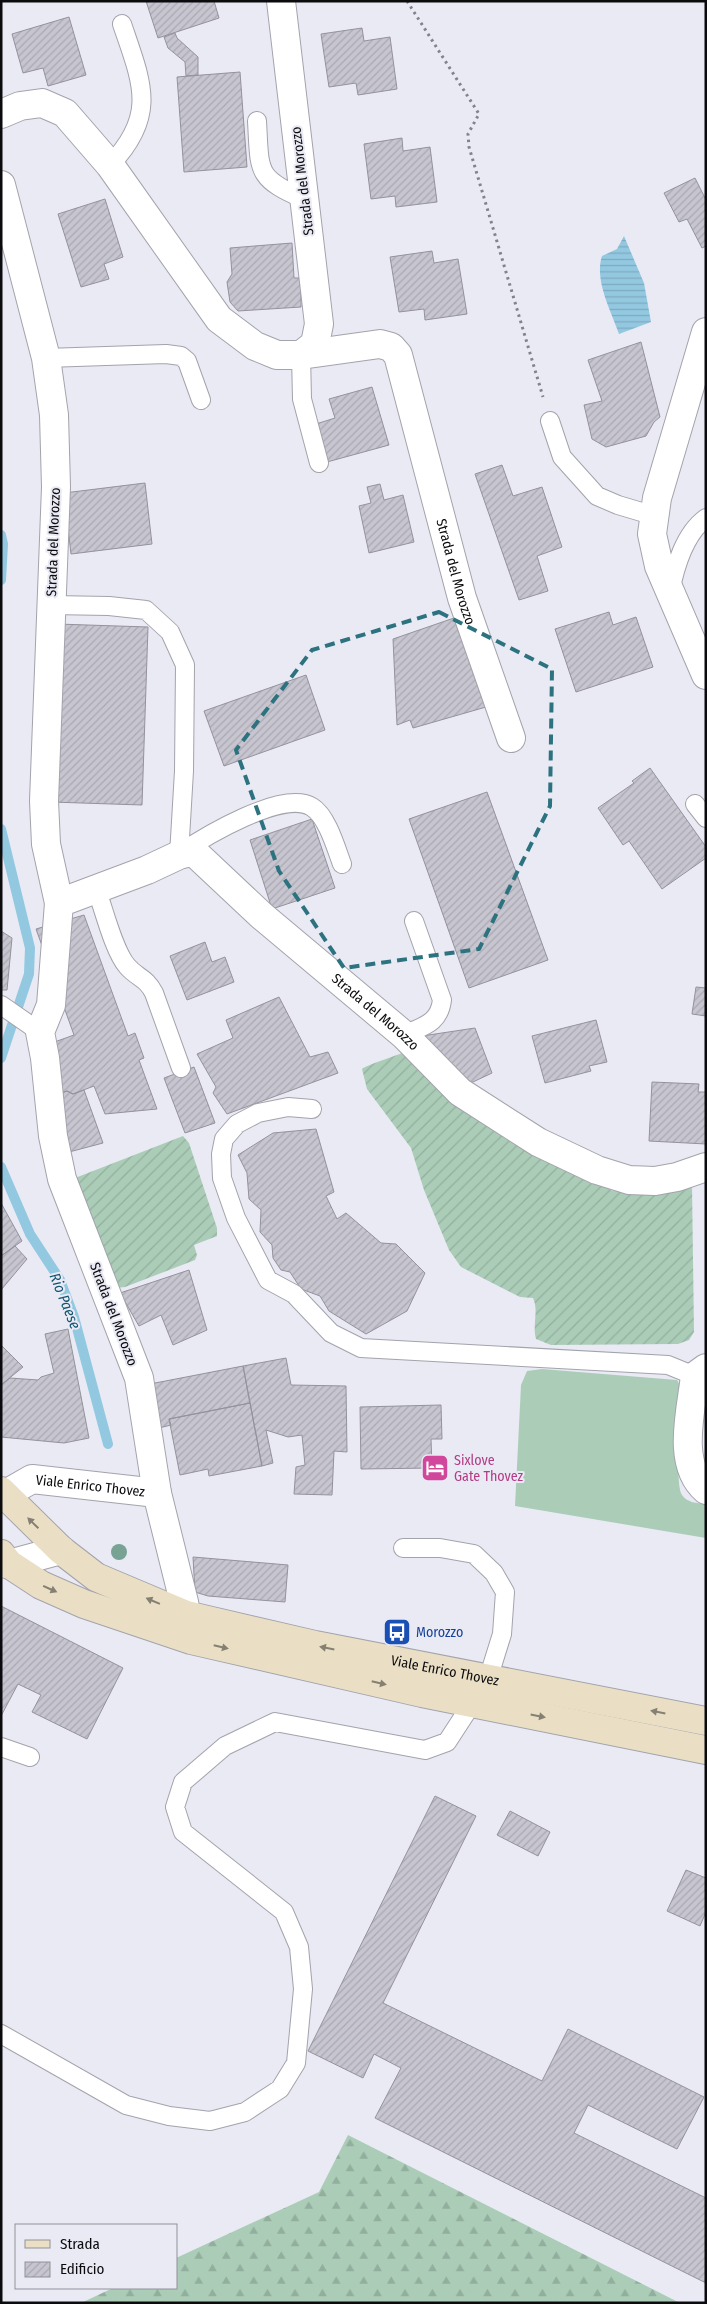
<svg xmlns="http://www.w3.org/2000/svg" width="707" height="2304" font-family="'Fira Sans Condensed',sans-serif">
	<defs>
		<pattern id="forest-firs" width="22" height="20" patternUnits="userSpaceOnUse" patternTransform="scale(1.25)"><rect width="22" height="20" fill="#abcdb8"/><path d="M5 1l3.5 6h-7zM16 11l3.5 6h-7z" fill="#92af9d"/></pattern>
		<pattern id="garden-furrows" width="10" height="10" patternUnits="userSpaceOnUse" patternTransform="scale(1.25)"><rect width="10" height="10" fill="#abcdb8"/><path d="M-1 1l2-2M0 10L10 0M9 11l2-2" fill="none" stroke="#92af9d"/></pattern>
		<pattern id="water-rules" width="6" height="5" patternUnits="userSpaceOnUse" patternTransform="scale(1.25)"><rect width="6" height="5" fill="#93c8e1"/><path d="M0 2.5h6" fill="none" stroke="#7daac0"/></pattern>
		<pattern id="building-hatch" width="6" height="6" patternUnits="userSpaceOnUse" patternTransform="scale(1.25)"><rect width="6" height="6" fill="#c7c5cf"/><path d="M-1 1l2-2M0 6l6-6M5 7l2-2" fill="none" stroke="#aaa8b1"/></pattern>
	</defs>
	<rect width="100%" height="100%" fill="#eaeaf5"/>
	<!-- grass -->
	<path fill="#abcdb8" d="M542,1369l135,11 6,11c-1,18 -9,92 -1,104 6,8 14,8 24,9v34l-191,-32 6,-121 6,-14z"/>
	<!-- forest -->
	<path fill="url(#forest-firs)" d="M348,2135l332,168h-599l32,-15h63v-30l143,-66z"/>
	<!-- garden -->
	<path fill="url(#garden-furrows)" d="M405,1052l180,126 28,13 34,2 45,-8 2,147 -5,8 -11,4 -127,1 -15,-6c-4,-14 3,-28 -3,-41l-13,-1 -59,-30 -12,-17 -25,-60 -13,-42 -44,-59 -5,-20c3,-3 35,-14 43,-17z
		M183,1136l6,7 28,85v8l-23,9 3,10 -2,5 -70,27 -9,1 -41,-110z"/>
	<!-- water -->
	<path fill="url(#water-rules)" d="M624,236l20,47 7,39 -32,12c-8,-23 -25,-54 -17,-78l15,-7z"/>
	<g fill="none" stroke-linecap="round" stroke-linejoin="round">
		<!-- stream -->
		<path stroke="#93c8e1" stroke-width="10" d="M1,535l2,9 -2,36
			M1,829l29,119 -1,26 -28,84
			M1,1167l29,67 30,46 14,37 34,127"/>
	</g>
	<!-- building -->
	<path fill="url(#building-hatch)" stroke="#94929c" d="M146,1h68l5,17 -61,20z
		M69,17l17,58 -38,11 -5,-18 -20,5 -11,-39z
		M362,28l2,13 26,-4 7,52 -39,6 -2,-12 -27,4 -8,-53z
		M175,33l2,5 21,19v18l-12,1 -1,-14 -17,-14 -4,-11z
		M240,72l7,95 -63,5 -7,-95z
		M402,138l1,13 27,-4 7,55 -41,5 -1,-11 -24,3 -7,-55z
		M695,178l11,22v46l-4,2 -15,-29 -8,3 -15,-29z
		M105,199l18,58 -19,7 5,15 -28,8 -23,-73z
		M292,243l2,35h7v29l-63,4 -8,-9 -3,-20 5,-8 -2,-26z
		M432,251l2,12 24,-4 9,55 -42,6 -1,-11 -25,3 -9,-55z
		M641,342l19,75 -6,5 -8,14 -40,11 -14,-8 -8,-34 18,-4 -14,-41z
		M372,387l17,58 -62,17 -11,-38 19,-6 -6,-19z
		M502,465l11,31 29,-9 20,60 -25,9 11,35 -29,9 -44,-126z
		M145,483l7,61 -81,10 -7,-61z
		M380,484l4,16 19,-5 11,47 -45,11 -10,-47 12,-3 -4,-16z
		M609,612l4,13 23,-8 17,50 -77,25 -21,-63z
		M454,618l32,89 -73,21 -3,-8 -13,5 -4,-86z
		M57,624l91,3 -6,178 -91,-3z
		M306,675l19,55 -101,36 -20,-55z
		M650,768l56,79v11l-44,31 -33,-48 -6,4 -25,-37 36,-25 -2,-2z
		M487,792l61,168 -79,28 -60,-169z
		M312,819l23,69 -63,21 -22,-69z
		M84,915l44,121 7,-3 9,25 -5,2 18,49 -52,5 -11,-28 -21,8 -6,-3 -23,8 5,-55 25,-9 -38,-106z
		M1,931l11,7 -5,52h-6z
		M205,942l7,20 13,-5 9,25 -47,18 -17,-44z
		M696,987l10,1v28l-14,-2z
		M279,997l31,60 18,-5 10,21 -111,41 -14,-21 3,-6 -19,-33 36,-16 -7,-18z
		M596,1020l11,42 -18,4 2,5 -46,12 -13,-47z
		M475,1028l17,45 -34,16 -36,-53z
		M194,1067l21,56 -30,10 -21,-55z
		M652,1082l47,2 -1,8h8v52l-57,-3z
		M84,1090l19,53 -49,13 -10,-57 23,-8 6,3z
		M316,1129l18,63 -8,4 11,23 9,-6 35,30 15,1 29,29 -18,38 -41,23 -37,-23 -9,-15 -19,-7 -11,-17 -9,-2 -8,-12 -1,-13 -12,-13 1,-22 -12,-11 -2,-26 -9,-18 35,-22z
		M1,1203l21,38 -21,15z
		M15,1246l12,13 -26,31v-34z
		M189,1270l18,60 -34,15 -12,-30 -22,11 -19,-33z
		M68,1329l21,109 -25,5 -63,-6v-52l9,-7 28,2 3,-3 13,-4 -9,-39z
		M1,1345l22,22 -22,18z
		M286,1358l5,27 55,1 1,66 -13,-1 -2,44 -38,-1 2,-27 9,-2 -3,-30 -14,2 -22,-7 7,33 -11,3 -19,-100z
		M243,1366l7,37 -81,16 2,6 -12,3 -9,-44z
		M250,1403l12,63 -53,10 -1,-7 -28,6 -11,-56z
		M441,1405l1,34h-11l1,29 -71,1 -1,-62z
		M193,1557l95,8 -3,37 -77,-6 -13,-4z
		M1,1606l122,62 -36,71 -55,-27 9,-17 -23,-11 -17,32z
		M435,1796l41,20 -93,187 159,78 26,-52 136,68 -27,52 -89,-44 -14,28 132,65v85l-331,-165 26,-50 -27,-14 -11,24 -55,-27z
		M510,1811l40,21 -12,24 -41,-21z
		M686,1870l20,8v34l-6,14 -33,-15z"/>
	<g fill="none" stroke-linecap="round" stroke-linejoin="round">
		<!-- lane casing -->
		<g stroke="#a3a3ac" stroke-width="20">
			<path id="lane" d="M257,121c3,50 -2,57 47,78
				M110,165c48,-50 32,-82 12,-141
				M301,355l1,44 17,64
				M46,358l120,-4 15,2 6,5 14,39
				M550,421l12,36 35,39 21,9 37,11
				M670,592c5,-25 14,-58 36,-74
				M51,605l58,1 37,4 24,22 15,33 -1,106 -5,84
				M695,804l11,14
				M179,854c25,-17 104,-65 133,-47 15,9 24,41 30,57
				M97,891c7,19 17,60 30,75 10,12 19,11 27,27l27,75
				M1,1005l39,27
				M404,1035c19,-9 35,-11 38,-35l-28,-79
				M312,1109l-24,-2 -30,6 -21,11 -13,15 -3,15 1,24 14,40 32,62 26,14 37,39 30,15 307,17 27,11
				M1,1747l29,10
				M1,2034l125,71 43,11 41,5 35,-9 35,-23 16,-26 7,-74 -4,-42 -15,-35 -101,-80 -8,-25 8,-25 42,-36 50,-24 150,28 22,-8 41,-63 14,-45 3,-42 -11,-19 -20,-19 -34,-6h-37"/>
		</g>
		<!-- street casing -->
		<g stroke="#a3a3ac" stroke-width="30">
			<g id="street">
				<path d="M1,114l19,-8 22,-3 23,10 45,52 109,154 36,27 22,9h24l14,-11 4,-20 -38,-323"/>
				<path d="M1,185l45,173 8,57 2,72 -12,314 2,43 13,59"/>
				<path d="M706,332l-49,166 -5,36 7,32 47,109"/>
				<path id="s1" d="M301,355l79,-11 11,3 7,8 64,243 49,140"/>
				<path d="M706,1368l-11,8c-4,35 -19,88 11,114"/>
				<path id="s2" d="M4,1495l28,-16 125,14"/>
				<path d="M1,1563l8,1 52,-14"/>
				<path id="s3" d="M190,1635l-6,-33 -27,-109 -18,-115 -77,-199 -9,-43 -8,-78 -5,-26 11,-27 8,-102 88,-33 32,-15 12,-3 6,3 65,61 142,119 56,57 78,50 59,28 32,10 26,1 22,-4 29,-10"/>
			</g>
		</g>
		<!-- secondary casing -->
		<g stroke="#a3a3ac" stroke-width="30">
			<g id="secondary">
				<path id="s4" d="M1,1491l60,59 35,27 90,38 129,30 391,76"/>
				<path d="M1,1554l8,10 32,21 43,19 107,36 231,53 284,57"/>
			</g>
		</g>
		<!-- path -->
		<path stroke="#828289" stroke-width="3" stroke-dasharray="2.5 4" stroke-linecap="butt" d="M407,1l72,113 -11,20 1,13 74,250"/>
		<!-- lane -->
		<use href="#lane" stroke="#fff" stroke-width="18"/>
		<!-- street -->
		<use href="#street" stroke="#fff" stroke-width="28"/>
		<!-- secondary -->
		<use href="#secondary" stroke="#eadfc5" stroke-width="28"/>
	</g>
	<!-- trees -->
	<circle fill="#78a293" cx="119" cy="1552" r="8"/>
	<!-- one-way arrows -->
	<defs><path id="oneway-solid" d="M-6-.8H1V-3.2L6.5 0L1 3.2V.8H-6Z" transform="scale(1.25)"/></defs>
	<g fill="#868073">
		<use href="#oneway-solid" transform="translate(33 1523) rotate(-136)"/>
		<use href="#oneway-solid" transform="translate(50 1589) rotate(24)"/>
		<use href="#oneway-solid" transform="translate(153 1601) rotate(-157)"/>
		<use href="#oneway-solid" transform="translate(221 1647) rotate(13)"/>
		<use href="#oneway-solid" transform="translate(327 1648) rotate(-169)"/>
		<use href="#oneway-solid" transform="translate(379 1683) rotate(13)"/>
		<use href="#oneway-solid" transform="translate(658 1712) rotate(-169)"/>
		<use href="#oneway-solid" transform="translate(538 1716) rotate(11)"/>
	</g>
	<!-- marked area -->
	<path fill="none" stroke="#2c727f" stroke-width="4" stroke-dasharray="10 6" stroke-linejoin="round" d="M439,612l113,57 -2,137 -71,143 -135,19 -65,-97 -43,-121 76,-100z"/>
	<!-- icons -->
	<defs>
		<g id="hotel-square" transform="scale(1.4375)"><rect x="-9" y="-9" width="18" height="18" rx="4" fill="#d1479c" stroke="#eaeaf5"/><path d="M-6-4.5h1.5V1H6V5H4.5V3h-9V5H-6ZM-4 0a1.8 1.8 0 1 1 3.6 0ZM.5 0V-2.5h3Q6-2.5 6 0Z" fill="#fff"/></g>
		<g id="bus-square" transform="scale(1.4375)"><rect x="-9" y="-9" width="18" height="18" rx="4" fill="#1a4fb4" stroke="#eaeaf5"/><path d="M-5-6H5V4H4V6H2V4H-2V6H-4V4H-5ZM-3.5-4V0h7V-4ZM-3.5 1.2v1.5H-2V1.2ZM2 1.2v1.5H3.5V1.2Z" fill="#fff"/></g>
	</defs>
	<g fill-rule="evenodd">
		<use href="#hotel-square" x="435" y="1468"/>
		<use href="#bus-square" x="397" y="1632"/>
	</g>
	<g text-anchor="middle" stroke-width="4" stroke-linejoin="round" paint-order="stroke">
		<!-- street labels -->
		<g font-size="14" fill="#0b0b0e" stroke="#eaeaf5">
			<text transform="translate(302 181) rotate(-97)" y="5">Strada del Morozzo</text>
			<text transform="translate(53 542) rotate(-88)" y="5">Strada del Morozzo</text>
			<text dy="5" stroke="none"><textPath href="#s1" startOffset="326">Strada del Morozzo</textPath></text>
			<text dy="5" stroke="none"><textPath href="#s3" startOffset="1142">Strada del Morozzo</textPath></text>
			<text transform="translate(114 1314) rotate(69)" y="5">Strada del Morozzo</text>
			<text dy="5" stroke="none"><textPath href="#s2" startOffset="91">Viale Enrico Thovez</textPath></text>
			<text dy="5" stroke="none"><textPath href="#s4" startOffset="491">Viale Enrico Thovez</textPath></text>
		</g>
		<!-- hotel labels -->
		<g font-size="14" fill="#b23c85" stroke="#eaeaf5" text-anchor="start">
			<text x="454" y="1465">Sixlove<tspan x="454" dy="16">Gate Thovez</tspan></text>
		</g>
		<!-- transit labels -->
		<g font-size="14" fill="#164399" stroke="#eaeaf5" text-anchor="start">
			<text x="416" y="1637">Morozzo</text>
		</g>
		<!-- water labels -->
		<g font-size="15" font-style="italic" fill="#11556f" stroke="#eaeaf5">
			<text transform="translate(65 1301) rotate(68)" y="5">Rio Paese</text>
		</g>
	</g>
	<!-- border -->
	<rect width="707" height="2304" fill="none" stroke="#0b0b0e" stroke-width="5"/>
	<!-- legend -->
	<rect x="15" y="2224" width="162" height="65" fill="#eaeaf5" stroke="#919199"/>
	<rect x="25" y="2240" width="25" height="8" fill="#eadfc5" stroke="#919199"/>
	<text x="60" y="2249" font-size="15" fill="#0b0b0e">Strada</text>
	<rect x="25" y="2262" width="25" height="15" fill="url(#building-hatch)" stroke="#919199"/>
	<text x="60" y="2274" font-size="15" fill="#0b0b0e">Edificio</text>
</svg>
